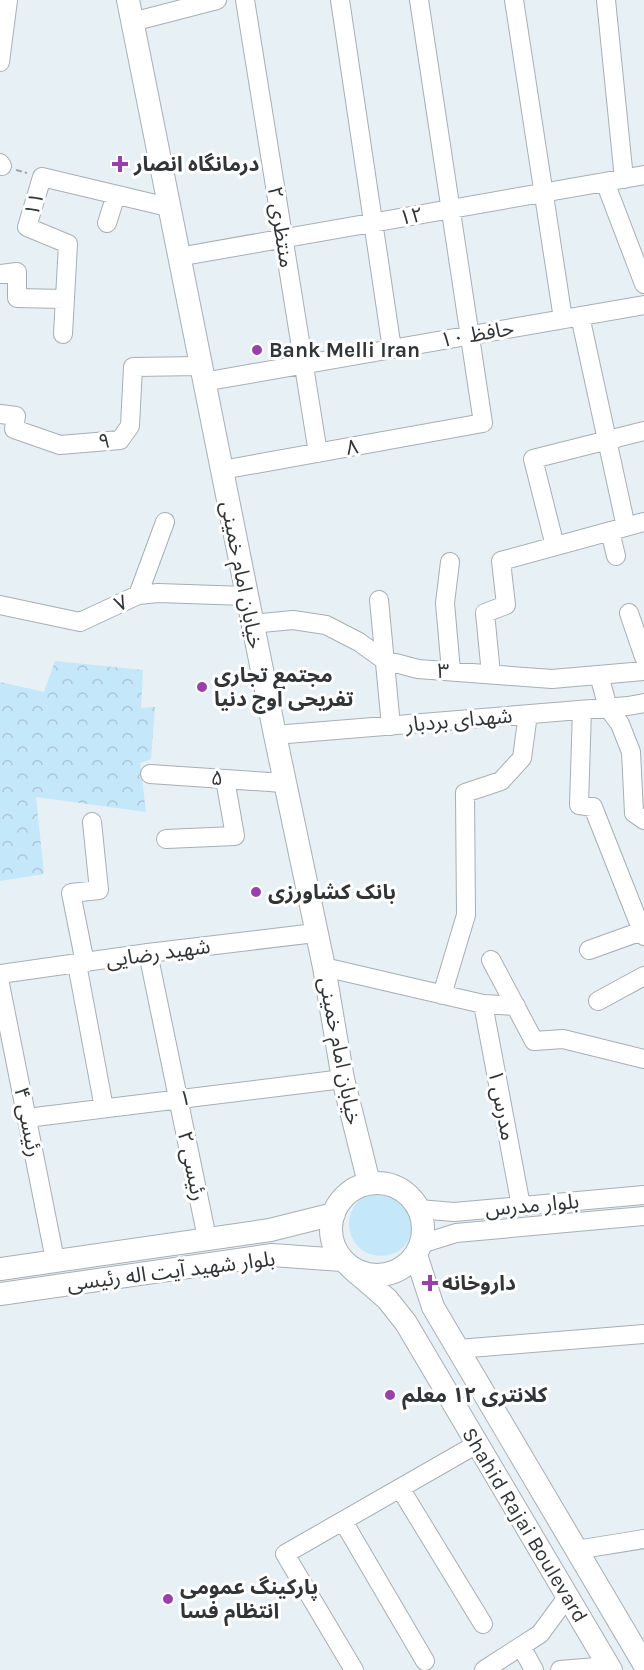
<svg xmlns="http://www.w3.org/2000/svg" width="644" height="1670" font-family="Karla,'Noto Sans Arabic',sans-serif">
	<defs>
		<pattern id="forest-crowns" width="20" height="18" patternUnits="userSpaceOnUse" patternTransform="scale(1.5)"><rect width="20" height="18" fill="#c4e7fa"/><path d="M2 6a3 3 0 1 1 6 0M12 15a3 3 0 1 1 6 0" fill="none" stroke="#a9c7d7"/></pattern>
	</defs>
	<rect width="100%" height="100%" fill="#e7f0f4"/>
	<!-- grass -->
	<path fill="#c4e7fa" d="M349 1224a32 32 0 1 1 64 0a32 32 0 1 1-64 0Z"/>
	<!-- forest -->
	<path fill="url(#forest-crowns)" d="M55,661l88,9 -2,38 14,-1 -4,52 -11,4 6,49 -110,-15 8,77 -44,7v-199l44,10z"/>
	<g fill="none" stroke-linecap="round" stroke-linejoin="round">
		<!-- minor casing -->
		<g stroke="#a7afb4" stroke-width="20">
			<path id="minor" d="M245,0l73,453
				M340,0l52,349
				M514,0l49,319
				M606,0l18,179
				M132,22l85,-22
				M0,62l8,-62
				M0,163l2,3
				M605,182l39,102
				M107,223l9,-28
				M178,257l466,-82
				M0,274l17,-2v26l47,1
				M580,316l46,211
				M63,334l5,-90 -41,-17 15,-50 126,30
				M203,382l441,-77
				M0,414l16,2 -2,13 46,16 60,-5 10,-14 3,-59 67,-1
				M222,470l261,-47 -64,-423
				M610,531l6,25
				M555,546l-22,-87 111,-28
				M450,562l-5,41 6,68
				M138,595l27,-73
				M379,600l12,126
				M0,605l80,17 58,-27 20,-2 88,3
				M629,613l15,44
				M252,624l41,-4 33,5 33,17 25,18 34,9 134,10 92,-8
				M491,674l-6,-61 21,-8 -5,-44 143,-39
				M599,675l9,33 12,16 11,28 3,61 10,7
				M582,710l-3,95 14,2 51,129
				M275,735l353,-29 16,-3
				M150,774l134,9
				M166,839l69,-3 -10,-57
				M589,950l53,-19
				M148,953l59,285
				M491,960l43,81 29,-2 81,20
				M85,963l-14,-70 28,-3 -7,-68
				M77,964l27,144
				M324,967l159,37 33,2
				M0,974l148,-21 167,-20
				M0,984l55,276
				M442,995l24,-80 -1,-122 36,-12 21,-23 6,-44
				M598,1001l46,-25
				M483,1004l38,202
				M27,1118l316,-39
				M419,1209l35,3 190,-17
				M421,1244l35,-11 188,-17
				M458,1349l186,-15
				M400,1488l83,136
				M343,1521l82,140
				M576,1550l68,-11
				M521,1646l13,24
				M354,1670l-69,-116 192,-110
				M484,1670l56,-36 28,-38
				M560,1670l49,-4"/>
		</g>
		<!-- major casing -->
		<g stroke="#a7afb4" stroke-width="24">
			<path id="major" d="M128,0l147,735 49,232 19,112 26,104
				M331 1229a46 46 0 1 1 92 0a46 46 0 1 1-92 0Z
				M416,1255l17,52 211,357
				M351,1268l36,31 19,24 205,347
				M0,1269l270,-39 64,-16
				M0,1294l272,-39 70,5"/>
		</g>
		<!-- path -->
		<path stroke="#a1a7ab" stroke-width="2" stroke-dasharray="6 3" stroke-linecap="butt" d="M16,170l11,3"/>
		<!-- minor -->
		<use href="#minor" stroke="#fff" stroke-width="18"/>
		<!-- major -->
		<use href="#major" stroke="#fff" stroke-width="22"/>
	</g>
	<!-- markers -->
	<g fill="#9a40ab" stroke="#fff" stroke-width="2">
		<path d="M117 155h6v6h6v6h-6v6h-6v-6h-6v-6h6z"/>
		<circle cx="257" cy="350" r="6"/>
		<circle cx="202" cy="687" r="6"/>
		<circle cx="256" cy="892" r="6"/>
		<path d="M427 1274h6v6h6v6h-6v6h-6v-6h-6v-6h6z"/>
		<circle cx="390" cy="1395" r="6"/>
		<circle cx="168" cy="1599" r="6"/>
	</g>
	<g text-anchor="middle" stroke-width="6" stroke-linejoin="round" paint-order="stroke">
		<!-- poi labels -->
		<g font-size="21" font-weight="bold" fill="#323537" stroke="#fff" text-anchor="start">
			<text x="134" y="171">درمانگاه انصار</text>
			<text x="269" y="357">Bank Melli Iran</text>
			<text x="214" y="682">مجتمع تجاری<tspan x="214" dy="24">تفریحی اوج دنیا</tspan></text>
			<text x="268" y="899">بانک کشاورزی</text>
			<text x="442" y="1290">داروخانه</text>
			<text x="402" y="1402">کلانتری ۱۲ معلم</text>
			<text x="180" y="1594">پارکینگ عمومی<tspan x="180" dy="24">انتظام فسا</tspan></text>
		</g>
		<!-- street labels -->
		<g font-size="21" fill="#323537" stroke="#fff">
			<text transform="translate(34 204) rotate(-74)" y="7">۱۱</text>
			<text transform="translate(411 216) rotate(-10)" y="7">۱۲</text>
			<text transform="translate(281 227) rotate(81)" y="7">منتظری ۲</text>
			<text transform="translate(477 334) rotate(-10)" y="7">حافظ ۱۰</text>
			<text transform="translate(104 441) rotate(-7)" y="7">۹</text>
			<text transform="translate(352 447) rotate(-10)" y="7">۸</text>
			<text transform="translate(242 575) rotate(79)" y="7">خیابان امام خمینی</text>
			<text transform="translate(121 603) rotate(-25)" y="7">۷</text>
			<text transform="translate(443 671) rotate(3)" y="7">۳</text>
			<text transform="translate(459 720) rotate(-5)" y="7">شهدای بردبار</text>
			<text transform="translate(217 778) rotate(4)" y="7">۵</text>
			<text transform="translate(158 953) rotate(-8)" y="7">شهید رضایی</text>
			<text transform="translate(340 1051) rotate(79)" y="7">خیابان امام خمینی</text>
			<text transform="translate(185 1098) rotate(-7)" y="7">۱</text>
			<text transform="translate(502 1105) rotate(79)" y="7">مدرس ۱</text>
			<text transform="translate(28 1122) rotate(79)" y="7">رئیسی ۴</text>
			<text transform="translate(192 1166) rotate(78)" y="7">رئیسی ۲</text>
			<text transform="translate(532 1205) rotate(-5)" y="7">بلوار مدرس</text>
			<text transform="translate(171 1271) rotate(-7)" y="7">بلوار شهید آیت اله رئیسی</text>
			<text transform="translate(525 1525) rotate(59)" y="7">Shahid Rajai Boulevard</text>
		</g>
	</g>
</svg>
